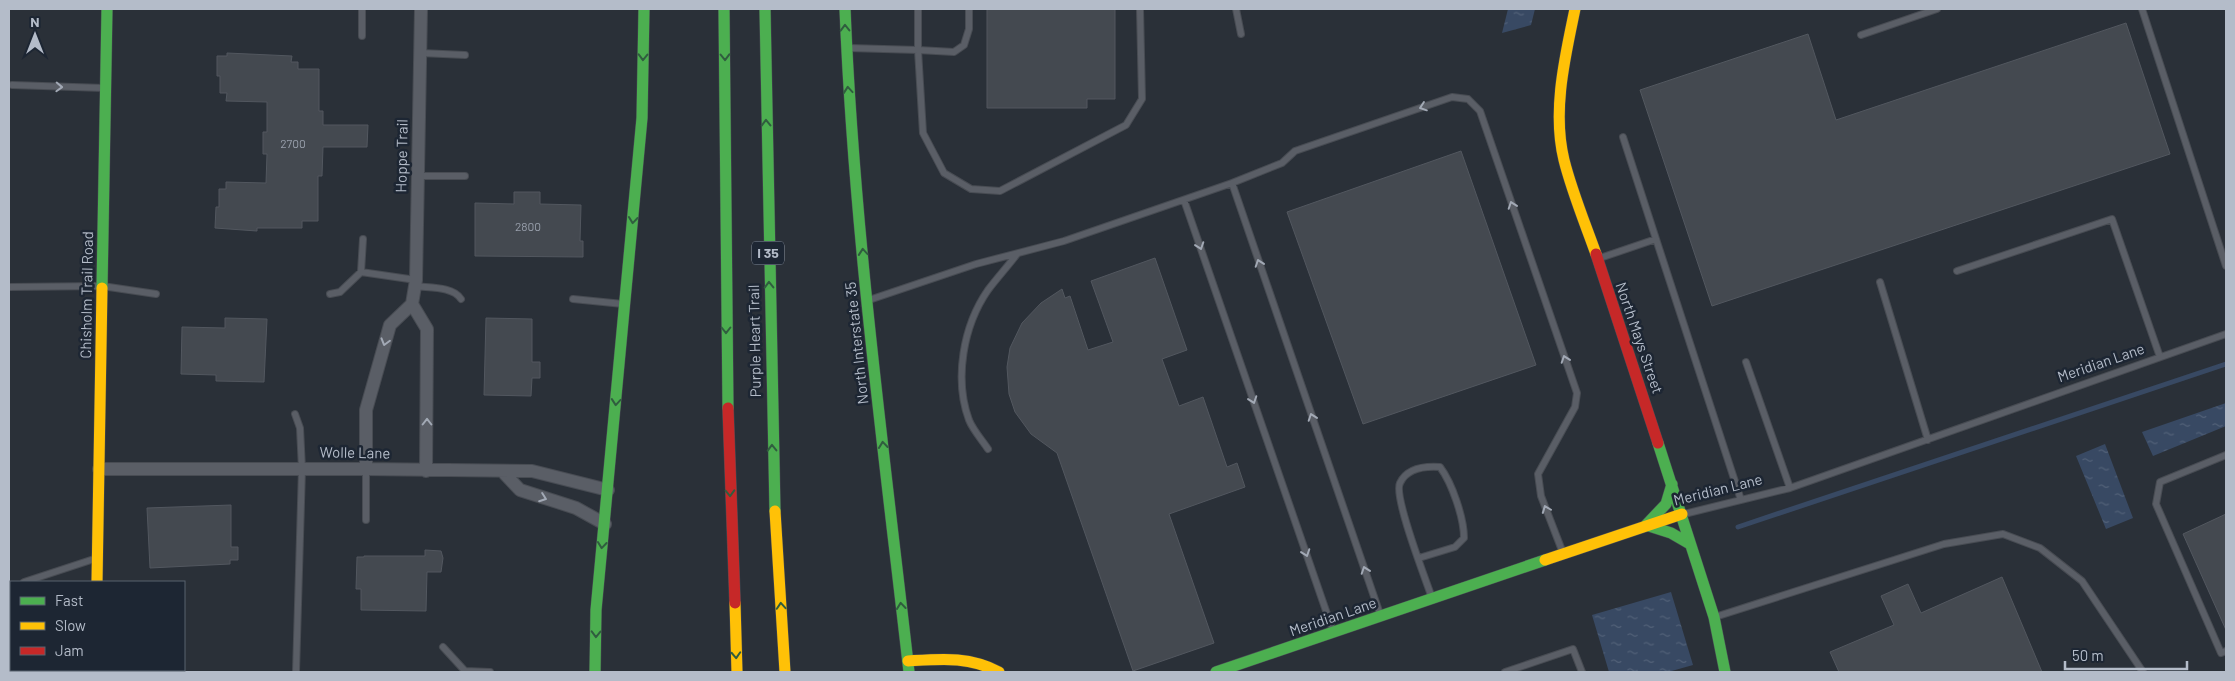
<svg xmlns="http://www.w3.org/2000/svg" width="2235" height="681" font-family="Barlow,sans-serif">
	<defs>
		<pattern id="water-ripples" width="26" height="14" patternUnits="userSpaceOnUse" patternTransform="scale(1.25)"><rect width="26" height="14" fill="#384963"/><path d="M2 4q2-2 4 0t4 0M15 11q2-2 4 0t4 0" fill="none" stroke="#526178"/></pattern>
	</defs>
	<rect width="100%" height="100%" fill="#2a3038"/>
	<!-- water -->
	<path fill="url(#water-ripples)" d="M1508,9h27l-4,16 -29,8z
		M2226,403v23l-73,30 -11,-24z
		M2105,444l28,74 -27,11 -30,-73z
		M1671,592l22,73 -25,7h-59l-17,-57z"/>
	<g fill="none" stroke-linecap="round" stroke-linejoin="round">
		<!-- stream -->
		<path stroke="#384963" stroke-width="5" d="M1738,527l488,-163"/>
	</g>
	<!-- building -->
	<path fill="#444950" stroke="#52575f" d="M987,9h128v90h-28v9h-100z
		M2126,23l44,131 -458,152 -72,-216 168,-56 28,86z
		M227,53l65,3 -1,6h7v7h21v42h4v14h45l-1,22h-44l-1,29h-4v45h-16v7h-45v3l-42,-3 1,-21h3v-18h7v-7l40,1 1,-29h-4v-22h4v-30l-41,-1 1,-8h-7v-17h-3v-20h10z
		M1461,151l75,214 -173,59 -76,-212z
		M514,192h26v12l41,1 -1,36h3v16l-108,-1v-53l39,1z
		M1155,258l32,92 -25,9 17,47 24,-9 24,70 10,-4 8,24 -76,27 45,129 -81,28 -76,-218 -26,-19 -16,-22 -6,-18 -2,-27 3,-19 12,-25 19,-20 21,-14 3,9 5,-2 18,54 25,-8 -22,-61z
		M225,318l42,1 -3,63 -48,-1v-6l-35,-1 1,-47 43,1z
		M486,318l46,1v43h8v16h-8l-1,18 -47,-1z
		M231,505v42h7v13h-8v4l-80,4 -3,-60z
		M2226,514v116l-43,-96z
		M425,550l16,1 2,7 -2,14h-14l-1,39 -65,-1v-21h-5l1,-32h7v-1h61z
		M2002,577l40,95h-203l-9,-20 64,-27 -13,-29 27,-12 13,29z"/>
	<g fill="none" stroke-linecap="round" stroke-linejoin="round">
		<!-- lane casing -->
		<g stroke="#484c53" stroke-width="8">
			<path id="lane" d="M362,9v27
				M918,9v41l36,2 10,-7 5,-16v-20
				M1236,9l5,25
				M2142,9l84,257
				M1861,35l76,-26
				M849,48l69,2 5,83 21,40 27,16 29,2 126,-66 16,-26 -2,-90
				M421,53l44,2
				M12,85l92,3
				M1623,137l33,102
				M418,176h47
				M1232,183l50,-20 13,-12 157,-54 16,2 12,12 97,282 -2,14 -37,67 3,22 22,57
				M1184,200l149,431
				M1600,258l56,-19 85,261
				M1957,271l155,-52 48,138
				M361,272l55,8
				M1880,282l48,158
				M415,286c14,2 38,0 46,13
				M9,287l93,-1 54,8
				M330,294l10,-2 21,-20 2,-33
				M573,299l50,5
				M869,300l107,-36 88,-23 168,-58 148,431
				M1746,362l44,126
				M295,414l5,14 2,41 -6,203
				M988,449c-6,-9 -15,-19 -19,-29 -15,-41 -6,-94 19,-130 9,-12 20,-24 29,-36
				M2226,455l-66,27 -4,22 65,149 5,-2
				M366,469v51
				M1684,514l106,-26 436,-154
				M1419,558l36,-11 9,-9c0,-20 -12,-55 -24,-71 -15,-1 -33,1 -40,16 -7,13 26,97 32,115
				M24,582l70,-23
				M9,587l2,-1
				M1715,617l229,-73 59,-10 37,14 42,33 61,91
				M443,647l22,24 25,1
				M1505,672l68,-23 9,23"/>
		</g>
		<!-- street casing -->
		<g stroke="#484c53" stroke-width="14">
			<path id="street" d="M421,9l-5,271 -4,24 15,25 -1,142
				M99,469h267l166,2 76,19
				M366,469v-59l24,-85 22,-21
				M503,472l17,18 56,18 29,16"/>
		</g>
		<!-- fast casing -->
		<g stroke="#484c53" stroke-width="12">
			<path id="fast" d="M724,9l4,399
				M765,9l10,502
				M845,9c9,222 39,443 64,663
				M102,288l5,-279
				M1658,443l56,174 11,55
				M1672,484l-6,20 -20,21 25,8 19,11
				M95,670v2
				M595,672l1,-62 46,-492 2,-109
				M1216,672l329,-112"/>
		</g>
		<!-- slow casing -->
		<g stroke="#484c53" stroke-width="12">
			<path id="slow" d="M1575,9c-10,48 -23,102 -11,151 8,32 21,63 32,94
				M775,511l10,161
				M1545,560l137,-46
				M97,582l5,-294
				M735,603l2,69
				M908,661c33,-2 61,-5 91,11"/>
		</g>
		<!-- jam casing -->
		<g stroke="#484c53" stroke-width="12">
			<path id="jam" d="M1596,254l62,189
				M728,408l7,195"/>
		</g>
		<!-- lane -->
		<use href="#lane" stroke="#5a5e66" stroke-width="6"/>
		<!-- street -->
		<use href="#street" stroke="#5a5e66" stroke-width="12"/>
		<!-- fast -->
		<use href="#fast" stroke="#4caf50" stroke-width="11"/>
		<!-- slow -->
		<use href="#slow" stroke="#ffc107" stroke-width="11"/>
		<!-- jam -->
		<use href="#jam" stroke="#c62828" stroke-width="11"/>
	</g>
	<!-- one-way arrows -->
	<defs><path id="oneway-chevron" d="M-2-3.5L2.5 0L-2 3.5" fill="none" stroke-width="1.6" stroke-linecap="round" stroke-linejoin="round" transform="scale(1.25)"/></defs>
	<g stroke="#305d3f">
		<use href="#oneway-chevron" transform="translate(845 28) rotate(-91)"/>
		<use href="#oneway-chevron" transform="translate(643 57) rotate(91)"/>
		<use href="#oneway-chevron" transform="translate(725 57) rotate(89)"/>
		<use href="#oneway-chevron" transform="translate(848 90) rotate(-95)"/>
		<use href="#oneway-chevron" transform="translate(766 123) rotate(-91)"/>
		<use href="#oneway-chevron" transform="translate(633 220) rotate(96)"/>
		<use href="#oneway-chevron" transform="translate(863 252) rotate(-95)"/>
		<use href="#oneway-chevron" transform="translate(769 285) rotate(-91)"/>
		<use href="#oneway-chevron" transform="translate(726 330) rotate(90)"/>
		<use href="#oneway-chevron" transform="translate(616 402) rotate(95)"/>
		<use href="#oneway-chevron" transform="translate(883 445) rotate(-96)"/>
		<use href="#oneway-chevron" transform="translate(772 448) rotate(-91)"/>
		<use href="#oneway-chevron" transform="translate(730 493) rotate(88)"/>
		<use href="#oneway-chevron" transform="translate(602 545) rotate(96)"/>
		<use href="#oneway-chevron" transform="translate(781 606) rotate(-94)"/>
		<use href="#oneway-chevron" transform="translate(901 606) rotate(-96)"/>
		<use href="#oneway-chevron" transform="translate(596 634) rotate(91)"/>
		<use href="#oneway-chevron" transform="translate(736 655) rotate(87)"/>
	</g>
	<g stroke="#a2a9b5">
		<use href="#oneway-chevron" transform="translate(59 87) rotate(2)"/>
		<use href="#oneway-chevron" transform="translate(1423 107) rotate(161)"/>
		<use href="#oneway-chevron" transform="translate(1512 205) rotate(-109)"/>
		<use href="#oneway-chevron" transform="translate(1200 246) rotate(71)"/>
		<use href="#oneway-chevron" transform="translate(1259 263) rotate(-109)"/>
		<use href="#oneway-chevron" transform="translate(385 342) rotate(106)"/>
		<use href="#oneway-chevron" transform="translate(1565 359) rotate(-109)"/>
		<use href="#oneway-chevron" transform="translate(1253 400) rotate(71)"/>
		<use href="#oneway-chevron" transform="translate(1312 417) rotate(-109)"/>
		<use href="#oneway-chevron" transform="translate(427 422) rotate(-90)"/>
		<use href="#oneway-chevron" transform="translate(543 498) rotate(20)"/>
		<use href="#oneway-chevron" transform="translate(1546 509) rotate(-111)"/>
		<use href="#oneway-chevron" transform="translate(1306 553) rotate(71)"/>
		<use href="#oneway-chevron" transform="translate(1365 570) rotate(-109)"/>
	</g>
	<g text-anchor="middle" stroke-width="5" stroke-linejoin="round" paint-order="stroke">
		<!-- number labels -->
		<g font-size="12" fill="#989fab">
			<text x="293" y="148">2700</text>
			<text x="528" y="231">2800</text>
		</g>
		<!-- shield labels -->
		<rect fill="#1d2633" stroke="#878f9c" stroke-width="1" x="752" y="241.5" width="32" height="23" rx="4"/>
		<g font-size="14" font-weight="bold" fill="#b4bcc9">
			<text x="768" y="258">I 35</text>
		</g>
		<!-- street labels -->
		<g font-size="15" fill="#b4bcc9" stroke="#1d2633">
			<text transform="translate(402 156) rotate(-89)" y="5">Hoppe Trail</text>
			<text transform="translate(87 295) rotate(-89)" y="5">Chisholm Trail Road</text>
			<text transform="translate(1639 338) rotate(71)" y="5">North Mays Street</text>
			<text transform="translate(755 341) rotate(-91)" y="5">Purple Heart Trail</text>
			<text transform="translate(857 343) rotate(-96)" y="5">North Interstate 35</text>
			<text transform="translate(2101 363) rotate(-19)" y="5">Meridian Lane</text>
			<text transform="translate(355 453) rotate(1)" y="5">Wolle Lane</text>
			<text transform="translate(1718 490) rotate(-14)" y="5">Meridian Lane</text>
			<text transform="translate(1333 617) rotate(-19)" y="5">Meridian Lane</text>
		</g>
	</g>
	<!-- border -->
	<rect width="2235" height="681" fill="none" stroke="#b4bcc9" stroke-width="20"/>
	<!-- legend -->
	<rect x="10" y="581" width="175" height="90" fill="#1d2633" stroke="#59626f"/>
	<rect x="20" y="597" width="25" height="8" fill="#4caf50" stroke="#59626f"/>
	<text x="55" y="606" font-size="15" fill="#b4bcc9">Fast</text>
	<rect x="20" y="622" width="25" height="8" fill="#ffc107" stroke="#59626f"/>
	<text x="55" y="631" font-size="15" fill="#b4bcc9">Slow</text>
	<rect x="20" y="647" width="25" height="8" fill="#c62828" stroke="#59626f"/>
	<text x="55" y="656" font-size="15" fill="#b4bcc9">Jam</text>
	<!-- north arrow -->
	<g transform="translate(35 35)" stroke="#1d2633" stroke-width="4" paint-order="stroke">
	<path d="M0-4L9 19L0 12L-9 19Z" fill="#b4bcc9"/>
	<text y="-8" font-size="14" font-weight="bold" text-anchor="middle" fill="#b4bcc9">N</text>
	</g>
	<!-- scale -->
	<path d="M2065 661v8h122v-8" fill="none" stroke="#b4bcc9" stroke-width="2.5"/>
	<text x="2072" y="661" font-size="15" fill="#b4bcc9" stroke="#1d2633" stroke-width="4" paint-order="stroke">50 m</text>
</svg>
